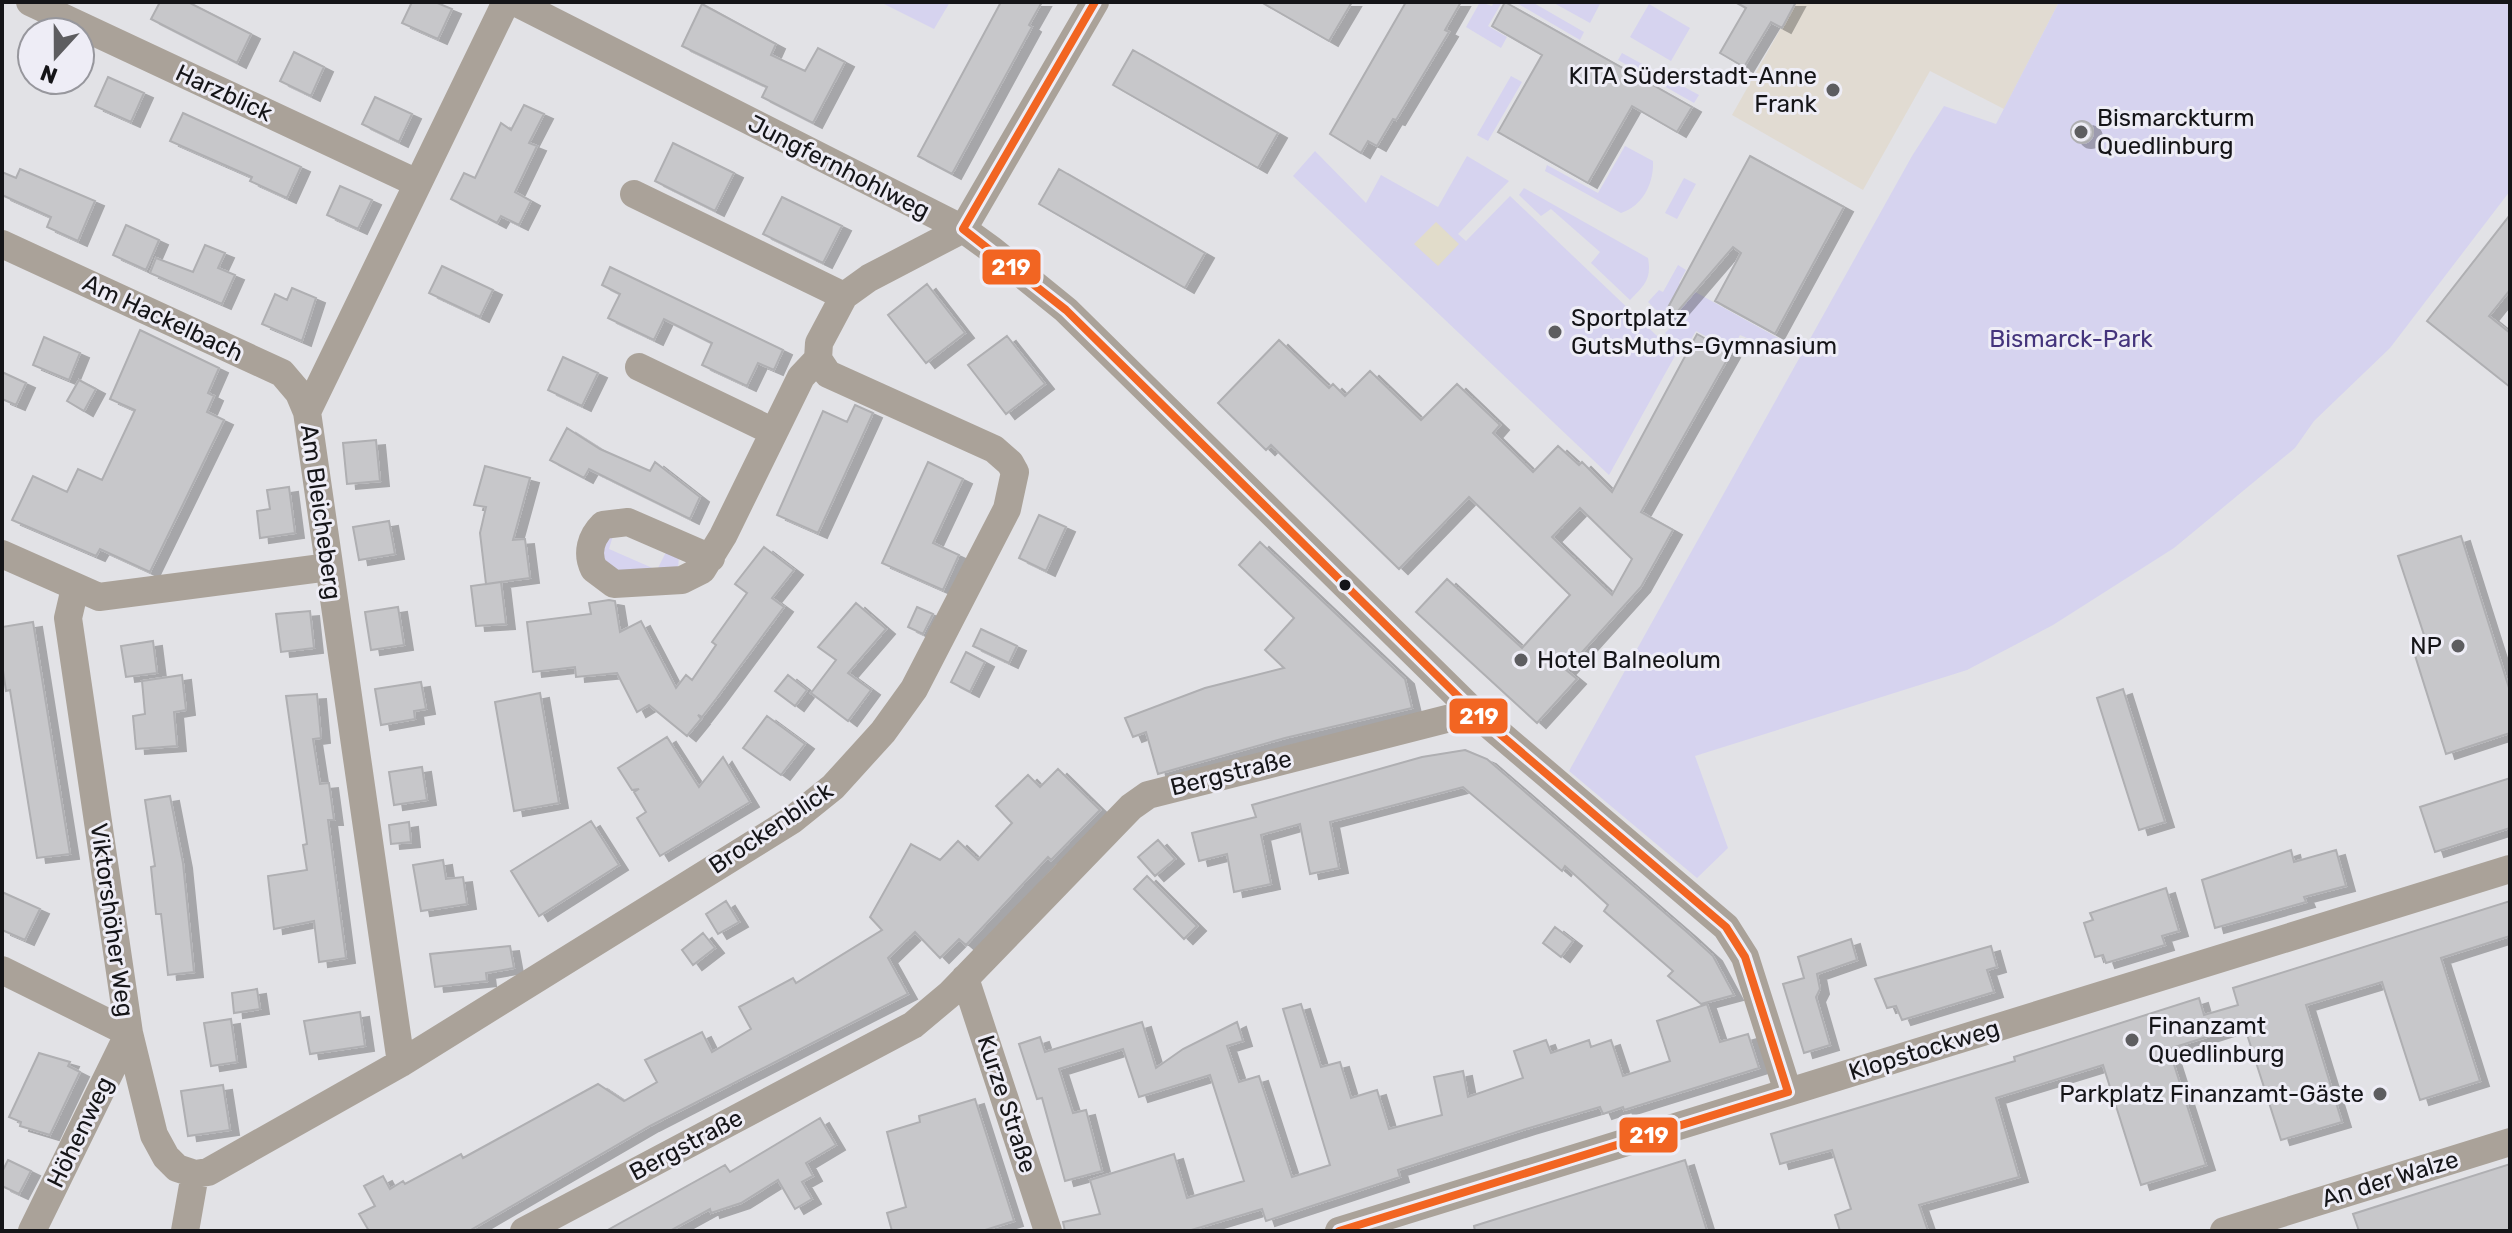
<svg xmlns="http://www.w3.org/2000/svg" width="2512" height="1233" font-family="Rubik,sans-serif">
	<defs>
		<filter id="shadow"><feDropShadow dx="9" dy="5" stdDeviation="0" flood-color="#0004"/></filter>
	</defs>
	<rect width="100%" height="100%" fill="#e2e2e6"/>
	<!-- education -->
	<path fill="#e1dbd2" d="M1750,2h309l-55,107 -74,-38 -67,119 -131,-75 49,-87 -35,-20z"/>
	<!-- green -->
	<path fill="#d6d3ef" d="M880,2h70l-16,27z
		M1480,2l12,4 2,-4h8l-14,24 19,11 -6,11 -35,-21z
		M1515,2h17l52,30 -4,8z
		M1552,2h49l-11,21z
		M2059,2h451v189l-120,157 -76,73 -19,27 -121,100 -121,77 -86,45 -272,86 33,92 -31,30 -128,-107 343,-615 32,-50 52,18z
		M1649,4l41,24 -19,33 -41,-24z
		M1622,53l77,42 -5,8 -76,-43z
		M1511,76l11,6 -34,59 -11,-6z
		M1625,146l28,15c1,22 -10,45 -32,52l-76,-42 2,-6 51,28z
		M1315,151l51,52 15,-28 57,32 29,-51 42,25 -51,53 8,7 44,-45 166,158 -67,121 -316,-299z
		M1684,178l12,6 -19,35 -12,-6z
		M1524,188l124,70c4,21 -4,28 -18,42l-39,-37 9,-11 -49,-43 -10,7 -22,-21z
		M1678,265l8,5 -7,13 101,56 -6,11 -34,-15 -8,15 -36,-19 -12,20 -19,-18 7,-7 -24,-24 11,-12 4,2z
		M615,529l-6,20 48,21 10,-20 12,6 -1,14 -58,5 -18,-13 5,-29z"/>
	<!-- sand -->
	<path fill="#e1dcca" d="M1436,222l23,22 -21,22 -24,-22z"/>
	<!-- building -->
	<path fill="#c7c7ca" stroke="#afafb2" stroke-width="2" fill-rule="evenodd" filter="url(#shadow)" d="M160,2h28l63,32 -14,29 -86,-44z
		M412,2h23l17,7 -14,30 -36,-16z
		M1001,2h41l-13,23 3,2 -80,147 -34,-18z
		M1261,2h91l-23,39z
		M1406,2h55l-16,28 4,2 -53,88 -3,-1 -16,27 -9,-5 -7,12 -31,-19z
		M1505,2l187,105 -15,25 -45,-26 -44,77 -90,-51 44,-77 -50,-29z
		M1735,2h61l-14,26 -11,-6 -27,45 -24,-14 26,-45z
		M702,4l74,40 -5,11 34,16 13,-23 27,14 -32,61 -51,-26 5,-10 -85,-41z
		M1133,50l145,83 -20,35 -145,-83z
		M294,52l30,15 -13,29 -31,-15z
		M108,77l36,16 -13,29 -36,-16z
		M375,97l37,17 -13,28 -37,-18z
		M524,105l20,9 -15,29 8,3 -22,46 16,9 -12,24 -18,-9 -4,7 -46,-24 13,-26 11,5 26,-55 10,7z
		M183,113l118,54 -14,31 -37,-17 2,-4 -82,-36z
		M2071 132a11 11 0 1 1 22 0a11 11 0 1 1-22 0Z
		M673,143l61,30 -19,38 -60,-30z
		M1750,156l94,51 -69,127 -60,-33 26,-48 -8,-6 -61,71 -7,-5z
		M20,169l75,32 -17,40 -31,-14 4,-10 -49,-22v-23l14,6z
		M1059,169l146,84 -20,35 -146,-84z
		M340,186l32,14 -14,29 -31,-14z
		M782,197l60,29 -19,37 -60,-29z
		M2510,215v75l-21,26 21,17v54l-83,-66z
		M126,225l33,15 -13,30 -33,-15z
		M205,245l20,8 -7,15 17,7 -13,29 -72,-31 6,-15 37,14z
		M442,266l51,24 -13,27 -51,-24z
		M610,267l173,83 -9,20 -16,-7 -11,23 -45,-21 10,-22 -48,-24 -10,21 -46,-22 12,-24 -18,-9z
		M927,284l38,49 -39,30 -38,-48z
		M292,288l24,10 -14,43 -40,-17 13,-30 12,6z
		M140,330l79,38 -11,25 6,3 -7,16 17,8 -74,152 -50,-23 -4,7 -84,-36 21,-44 34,16 11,-23 24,11 33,-70 -25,-11z
		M1697,334l34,19 -90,159 32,18 -32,57 -75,83 11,9 -40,44 -121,-111 31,-33 75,69 48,-53 -101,-98 -70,72 -128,-124 -5,5 -48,-47 61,-63 50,48 4,-4 12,12 25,-25 51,49 36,-36 43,41 -7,8 40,39 25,-26 21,19 3,-3 30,30zM1580,508l52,51 -20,36 -60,-58z
		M1007,336l38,48 -39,30 -38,-49z
		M44,337l36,16 -11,27 -36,-15z
		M563,357l35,16 -16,33 -34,-16z
		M2,372l24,11 -10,22 -14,-6z
		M79,380l17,9 -12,22 -17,-10z
		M855,405l18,8 -55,120 -41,-18 46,-104 24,11z
		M567,428l33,21 50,22 5,-9 45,35 -10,22 -101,-50 -5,9 -34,-18z
		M376,440l4,41 -33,3 -4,-41z
		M928,462l35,17 -30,64 26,12 -16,35 -61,-27z
		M485,466l45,12 -17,62 12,-1 5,39 -44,6 -6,-51 6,-26 -12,-2z
		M289,487l6,46 -35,5 -3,-27 13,-2 -3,-19z
		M1039,515l27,12 -20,44 -27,-13z
		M389,521l6,33 -36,6 -6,-33z
		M2461,536l49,155v42l-64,21 -33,-105 14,-5 -29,-88z
		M1260,542l145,137 7,29 -127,30 -127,36 -12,-42 -13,5 -8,-19 80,-30 79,-20 -19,-18 29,-32 -55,-53z
		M764,547l30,23 -22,28 12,9 -68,92 -14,18 -4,-2 3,4 -14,17 -38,-31 -12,7 -20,-39 -41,4 -1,-10 -42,5 -6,-50 64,-8 -2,-11 20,-3 6,1 5,31 21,-11 35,67 10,-13 6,5 24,-35 -4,-3 35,-49 -12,-9z
		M501,582l5,42 -30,2 -5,-40z
		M856,603l30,26 -38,44 23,17 -23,31 -37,-28 25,-33 -18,-13z
		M398,607l6,38 -33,5 -6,-38z
		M917,607l16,7 -10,20 -15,-7z
		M310,611l4,37 -33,4 -5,-38z
		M33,622l37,232 -33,4 -27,-168 -4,1 -4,-27v-37z
		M981,629l36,17 -8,17 -36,-17z
		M153,641l4,32 -31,4 -5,-31z
		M966,652l19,10 -15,30 -19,-10z
		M182,675l4,35 -12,2 3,34 -41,3 -3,-33 12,-2 -3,-33z
		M788,675l19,15 -12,16 -20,-15z
		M421,682l5,27 -12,2 1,8 -34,6 -6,-36z
		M2123,689l42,133 -26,8 -42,-132z
		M540,693l19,110 -45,8 -19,-109z
		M317,694l4,44 -8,1 7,45 9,-1 5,37h-6l18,138 -27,4 -5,-41 -40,8 -6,-53 39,-6 -4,-25 4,-1 -21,-148z
		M767,716l38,28 -24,31 -38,-27z
		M667,737l32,50 24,-30 27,45 -90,54 -23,-38 9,-6 -12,-20 5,-3 -7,1 -14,-22z
		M1465,750l22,9 201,174 25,23 21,39 -33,9 -33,-28 5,-5 -69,-60 4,-6 -43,-39 -3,5 -99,-84 -133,35 9,46 -29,6 -10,-50 -39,11 10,49 -37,8 -7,-38 -28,7 -7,-28 64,-16 -4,-12 170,-48z
		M422,767l5,33 -33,5 -5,-33z
		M1058,769l42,41 -49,50 -3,-3 -82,88 -7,-6 -19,19 -25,-26 -27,26 20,36 -258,132 -181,105h-100l-10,-17 16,-8 -11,-20 19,-10 7,13 13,-8 2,3 56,-30 2,4 135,-74 26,17 33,-19 -12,-22 57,-28 10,20 39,-23 -12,-22 54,-29 3,5 86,-53 -12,-13 41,-73 29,16 18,-19 20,19 34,-37 -16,-17 32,-31 12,12z
		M2510,778v50l-75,24 -15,-45z
		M170,796l13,67 11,109 -26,3 -7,-61h-5l-5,-47 4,-1 -10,-66z
		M591,821l28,44 -80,51 -28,-45z
		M409,822l2,20 -20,2 -2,-19z
		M1158,840l17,19 -20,17 -17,-19z
		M2291,850l3,12 42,-12 10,36 -42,11 2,5 -91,26 -13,-48z
		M443,860l3,19 17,-2 4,27 -46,7 -8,-46z
		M1147,876l50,50 -13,13 -50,-50z
		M2166,888l13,43 -17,5 3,9 -59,18 -3,-8 -8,2 -11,-34 9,-3 -3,-7z
		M2,892l38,17 -15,31 -23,-10z
		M726,901l13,21 -21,12 -12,-20z
		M2510,901v35l-69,22 39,123 -60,19 -38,-118 -76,23 36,117 -61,18 -37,-115 -75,24 37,116 -65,20 -38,-120 -107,33 23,79 -100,28 9,26h-88l-5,-16 16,-6 -19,-59 -52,14 -9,-30 244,-73 -1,-4 185,-59 5,17 34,-10 -5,-17z
		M1555,927l18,14 -12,16 -18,-14z
		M703,933l12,15 -22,17 -11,-15z
		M1851,939l6,21 -40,14 3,15 -4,8 14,48 -26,8 -21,-69 21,-6 -6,-21z
		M510,946l4,22 -28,5 1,8 -52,6 -5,-33z
		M1991,946l6,21 -10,3 7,22 -92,28 -6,-14 -9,2 -12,-29z
		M257,989l3,20 -26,4 -2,-20z
		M1301,1004l20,63 19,-5 11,36 26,-8 12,39 53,-14 -8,-38 29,-6 5,26 55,-19 -9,-27 32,-11 5,13 38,-13 2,7 20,-7 12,36 47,-15 -13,-40 50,-17 13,38 28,-8 11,34 -135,42 -1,-3 -20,7 -3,-7 -74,22 -128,41 2,7 -134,44 -4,-12 -74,22h-123l-2,-9 37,-8 -10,-34 84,-26 13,44 57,-17 -34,-106 -71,22 -16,-48 -64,20 14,44 13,-3 16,61 -37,10 -23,-83 -5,1 -18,-55 21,-7 5,15 97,-30 14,46 27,-19 54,-27 6,19 -16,5 12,36 20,-6 33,101 38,-12 -47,-156z
		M360,1012l5,34 -55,8 -6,-33z
		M231,1019l6,43 -26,4 -7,-43z
		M39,1053l31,9 -2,4 12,6 -30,63 -30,-9 1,-4 -12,-5z
		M223,1085l7,45 -42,6 -7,-45z
		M975,1099l39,122 -32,10h-90l-5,-18 19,-6 -19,-75 33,-10 -1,-6z
		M820,1118l16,27 -30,18 7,13 -11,6 10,17 -17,10 -17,-29 -37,23 -30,10 -1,-4 -40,22h-64l119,-66 5,7z
		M8,1160l23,11 -12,23 -17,-8v-14z
		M1685,1160l22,71h-232l-1,-5z
		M2510,1164v67h-151l-6,-17z"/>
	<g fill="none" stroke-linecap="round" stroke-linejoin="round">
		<!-- street -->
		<path stroke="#aaa299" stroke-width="28" d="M30,2l387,181
			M515,2l448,227 29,21 74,60 408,402 252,215 19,30 43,135
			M634,194l210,102
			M2,244l280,129 17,20 8,19
			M639,367l133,64
			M2,554l97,43 230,-30
			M711,558l-83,-36 -25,3c-12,12 -17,28 -9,44l20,15 68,-4 20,-10 21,-34 78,-159 17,-18 1,-16 25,-47 25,-18 94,-49 132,-227
			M75,588l-7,30 61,415 25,102 12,22 11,11 18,6 13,-2 193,-109 391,-243 41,-33 50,-55 31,-43 93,-180 8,-37 -5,-9 -16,-14 -166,-75 -10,-15
			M2,970l127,63 -97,198
			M965,978l83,253
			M401,1063l-94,-651 199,-410
			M185,1231l10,-57
			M524,1231l389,-206 37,-31 181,-187 17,-12 326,-83
			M1339,1231l1171,-362
			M2224,1231l286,-89"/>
		<!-- bus-1 casing -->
		<g stroke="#eeedf6" stroke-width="14">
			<path id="bus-1" d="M1095,2l-132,227 103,81 408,402 252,215 19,30 43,135 -449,139"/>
		</g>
		<!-- bus-1 -->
		<use href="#bus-1" stroke="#f26522" stroke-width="8"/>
	</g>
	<!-- markers -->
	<g fill="#5d5d60" stroke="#eeedf6" stroke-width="3">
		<circle cx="1833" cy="90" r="8"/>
		<circle cx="2081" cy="132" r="8"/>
		<circle cx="1555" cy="332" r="8"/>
		<circle cx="2458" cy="646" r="8"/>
		<circle cx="1521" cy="660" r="8"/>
		<circle cx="2132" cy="1040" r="8"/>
		<circle cx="2380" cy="1094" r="8"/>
	</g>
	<circle fill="#151518" stroke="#eeedf6" stroke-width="3" cx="1345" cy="585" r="7"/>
	<g text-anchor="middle" stroke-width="6" stroke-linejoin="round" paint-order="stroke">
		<!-- poi labels -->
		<g font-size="24" fill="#151518" stroke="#eeedf6" text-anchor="start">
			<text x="1817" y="84" text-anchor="end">KITA Süderstadt-Anne<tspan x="1817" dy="28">Frank</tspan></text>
			<text x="2097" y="126">Bismarckturm<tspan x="2097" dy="28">Quedlinburg</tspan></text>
			<text x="1571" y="326">Sportplatz<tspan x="1571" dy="28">GutsMuths-Gymnasium</tspan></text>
			<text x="2442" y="654" text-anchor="end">NP</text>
			<text x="1537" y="668">Hotel Balneolum</text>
			<text x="2148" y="1034">Finanzamt<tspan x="2148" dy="28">Quedlinburg</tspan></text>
			<text x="2364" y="1102" text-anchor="end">Parkplatz Finanzamt-Gäste</text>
		</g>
		<!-- street labels -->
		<g font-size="24" fill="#151518" stroke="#eeedf6">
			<text transform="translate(224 93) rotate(25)" y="8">Harzblick</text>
			<text transform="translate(839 167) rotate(27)" y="8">Jungfernhohlweg</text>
			<text transform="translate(163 318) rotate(25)" y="8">Am Hackelbach</text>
			<text transform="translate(321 512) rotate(82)" y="8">Am Bleicheberg</text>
			<text transform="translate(1231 773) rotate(-14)" y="8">Bergstraße</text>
			<text transform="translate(771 828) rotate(-34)" y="8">Brockenblick</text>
			<text transform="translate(112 920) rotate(82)" y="8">Viktorshöher Weg</text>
			<text transform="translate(1924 1050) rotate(-17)" y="8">Klopstockweg</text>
			<text transform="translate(1007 1104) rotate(72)" y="8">Kurze Straße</text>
			<text transform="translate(80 1132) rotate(-64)" y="8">Höhenweg</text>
			<text transform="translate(686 1145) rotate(-28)" y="8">Bergstraße</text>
			<text transform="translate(2390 1179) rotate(-17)" y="8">An der Walze</text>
		</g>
		<!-- park labels -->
		<g font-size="24" fill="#44347c" stroke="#eeedf6">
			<text x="2071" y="347">Bismarck-Park</text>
		</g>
	</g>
	<g stroke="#eeedf6" stroke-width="3">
		<rect x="981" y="248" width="61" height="38" rx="8" fill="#f26522"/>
		<rect x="1448" y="697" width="61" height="38" rx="8" fill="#f26522"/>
		<rect x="1618" y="1116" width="61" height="38" rx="8" fill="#f26522"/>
	</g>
	<g font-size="22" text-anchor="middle" font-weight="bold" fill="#fff">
		<text x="1011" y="275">219</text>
		<text x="1479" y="724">219</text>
		<text x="1649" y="1143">219</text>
	</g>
	<!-- border -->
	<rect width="2512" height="1233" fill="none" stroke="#151518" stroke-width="8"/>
	<!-- north arrow -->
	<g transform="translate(56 56) rotate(201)"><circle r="38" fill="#eeedf6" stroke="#97979d" stroke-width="2"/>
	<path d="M0-6L14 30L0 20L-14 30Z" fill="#5d5d60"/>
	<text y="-12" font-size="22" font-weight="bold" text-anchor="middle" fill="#151518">N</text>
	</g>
</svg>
